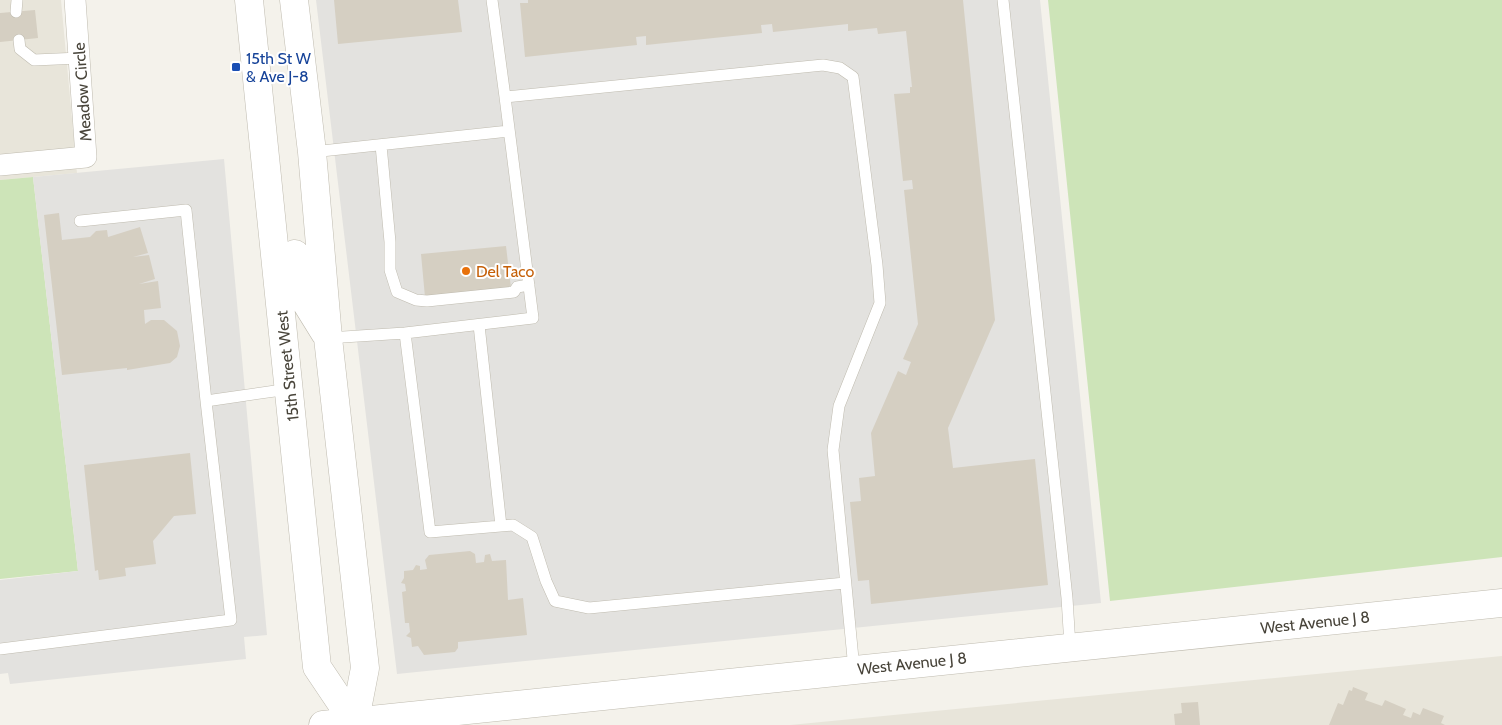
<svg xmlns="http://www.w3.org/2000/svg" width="1502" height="725" font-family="Cabin,sans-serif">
	<rect width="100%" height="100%" fill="#f4f2eb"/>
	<!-- residential -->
	<path fill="#e8e5da" d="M0,0h61l16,173 -77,7z
		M1502,656v69h-712z"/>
	<!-- green -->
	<path fill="#cde4b8" d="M1048,0h454v557l-392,44z
		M33,177l45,394 -78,8v-399z"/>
	<!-- parking -->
	<path fill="#e3e2df" d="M316,0h724l61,603 -704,71z
		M224,159l43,476 -23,2 2,22 -236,25 -2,-11 -8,1v-94l78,-9 -45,-394z"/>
	<!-- building -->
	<path fill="#d5cfc2" d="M334,0h124l4,32 -124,12z
		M528,0h435l32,320 -47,108 5,40 82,-9 13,126 -177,19 -2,-24 -11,1 -8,-79 11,-1 -2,-23 16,-2 -4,-43 27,-62 8,4 5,-13 -8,-3 15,-35 -14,-134 9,-1 -1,-9 -9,1 -9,-87 16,-1v-6h2l-6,-56 -28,3 -1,-6 -29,3v-7l-75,8 -1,-8 -11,1 1,8 -116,12v-9l-10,1 1,8 -112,12 -5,-54h8z
		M35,10l3,28 -38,4v-29z
		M59,213l3,27 28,-3 6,-6 11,-1 1,7 32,-10 8,26 -15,4 16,-2 6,24 -16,5 19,-3 3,27 -17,2 1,14 6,-4h13l13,11 3,15 -3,11 -7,6 -43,7v-2l-65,7 -18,-160z
		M506,246l5,42 -86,9 -4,-43z
		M190,453l6,61 -22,2 -21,25 3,23 -31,4 1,8 -27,4 -1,-10 -3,1 -11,-106z
		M470,551l5,3 1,9 8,-1 1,-7 5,-1 2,7 14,-1 2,40 15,-2 4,37 -69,7v6l-3,4 -31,3 -6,-9 -6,1 -1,-9 -5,-2 4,-4 -1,-9h-4l-3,-31 4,-1 -1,-7 -4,-1 3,-5v-7l9,-1 3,-5 4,1v4l7,-1 -2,-9 4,-5z
		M1353,687l15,6 -3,7 17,6 3,-6 21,9 -3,6 8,3 2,-6 7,3 3,-7 21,8 -3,7 4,2h-116l9,-22 5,2 6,-15 3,1z
		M1198,702l2,23h-25l-1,-11 8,-1 -1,-10z"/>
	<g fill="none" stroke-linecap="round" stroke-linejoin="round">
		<!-- service casing -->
		<g stroke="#bfbbaf" stroke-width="12">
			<path id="service" d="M492,0l13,97
				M1003,0l64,598 3,48
				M16,12l1,-12
				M19,40l1,9 14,11 46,-2
				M381,145l9,97v28l7,22 19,8 11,1 87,-9 3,-5 12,-2
				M312,152l197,-21
				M80,221l106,-11 20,191
				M479,325l22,201
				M405,333l25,199 83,-7 19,12 14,44 9,20 34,7 256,-25
				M328,338l77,-5 128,-15 -28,-221 318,-32 17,3 13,9 24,188 3,38 -41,103 -6,44 21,219
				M0,649l231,-29 -25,-219 83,-12"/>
		</g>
		<!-- minor casing -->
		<g stroke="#bfbbaf" stroke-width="22">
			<path id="minor" d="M0,165l86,-8 -11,-157"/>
		</g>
		<!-- tertiary casing -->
		<g stroke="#bfbbaf" stroke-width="29">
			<path id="tertiary" d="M249,0l68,667 37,55
				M294,0l18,152 16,186 37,330 -11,57
				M295,254l4,37 26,42
				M323,725l1179,-122"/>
		</g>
		<!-- service -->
		<use href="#service" stroke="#fff" stroke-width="11"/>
		<!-- minor -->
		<use href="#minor" stroke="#fff" stroke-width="21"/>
		<!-- tertiary -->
		<use href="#tertiary" stroke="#fff" stroke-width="28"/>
	</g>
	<!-- markers -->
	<rect fill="#1a4fb4" stroke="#fff" stroke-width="2" x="231" y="62" width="10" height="10" rx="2.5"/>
	<circle fill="#e8710a" stroke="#fff" stroke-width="2" cx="466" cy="271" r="5"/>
	<g text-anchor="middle" stroke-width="4" stroke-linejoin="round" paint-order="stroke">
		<!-- transit labels -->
		<g font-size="16" fill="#164399" stroke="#fff" text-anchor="start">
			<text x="246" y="64">15th St W<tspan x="246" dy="18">&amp; Ave J-8</tspan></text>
		</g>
		<!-- street labels -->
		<g font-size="16" fill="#48443a" stroke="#fff">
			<text transform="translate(82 92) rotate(-94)" y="6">Meadow Circle</text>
			<text transform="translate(287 366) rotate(-96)" y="6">15th Street West</text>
			<text transform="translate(1315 622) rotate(-6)" y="6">West Avenue J 8</text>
			<text transform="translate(912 663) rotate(-6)" y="6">West Avenue J 8</text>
		</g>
		<!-- food labels -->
		<g font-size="16" fill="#c56008" stroke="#fff" text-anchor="start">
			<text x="476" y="277">Del Taco</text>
		</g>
	</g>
</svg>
